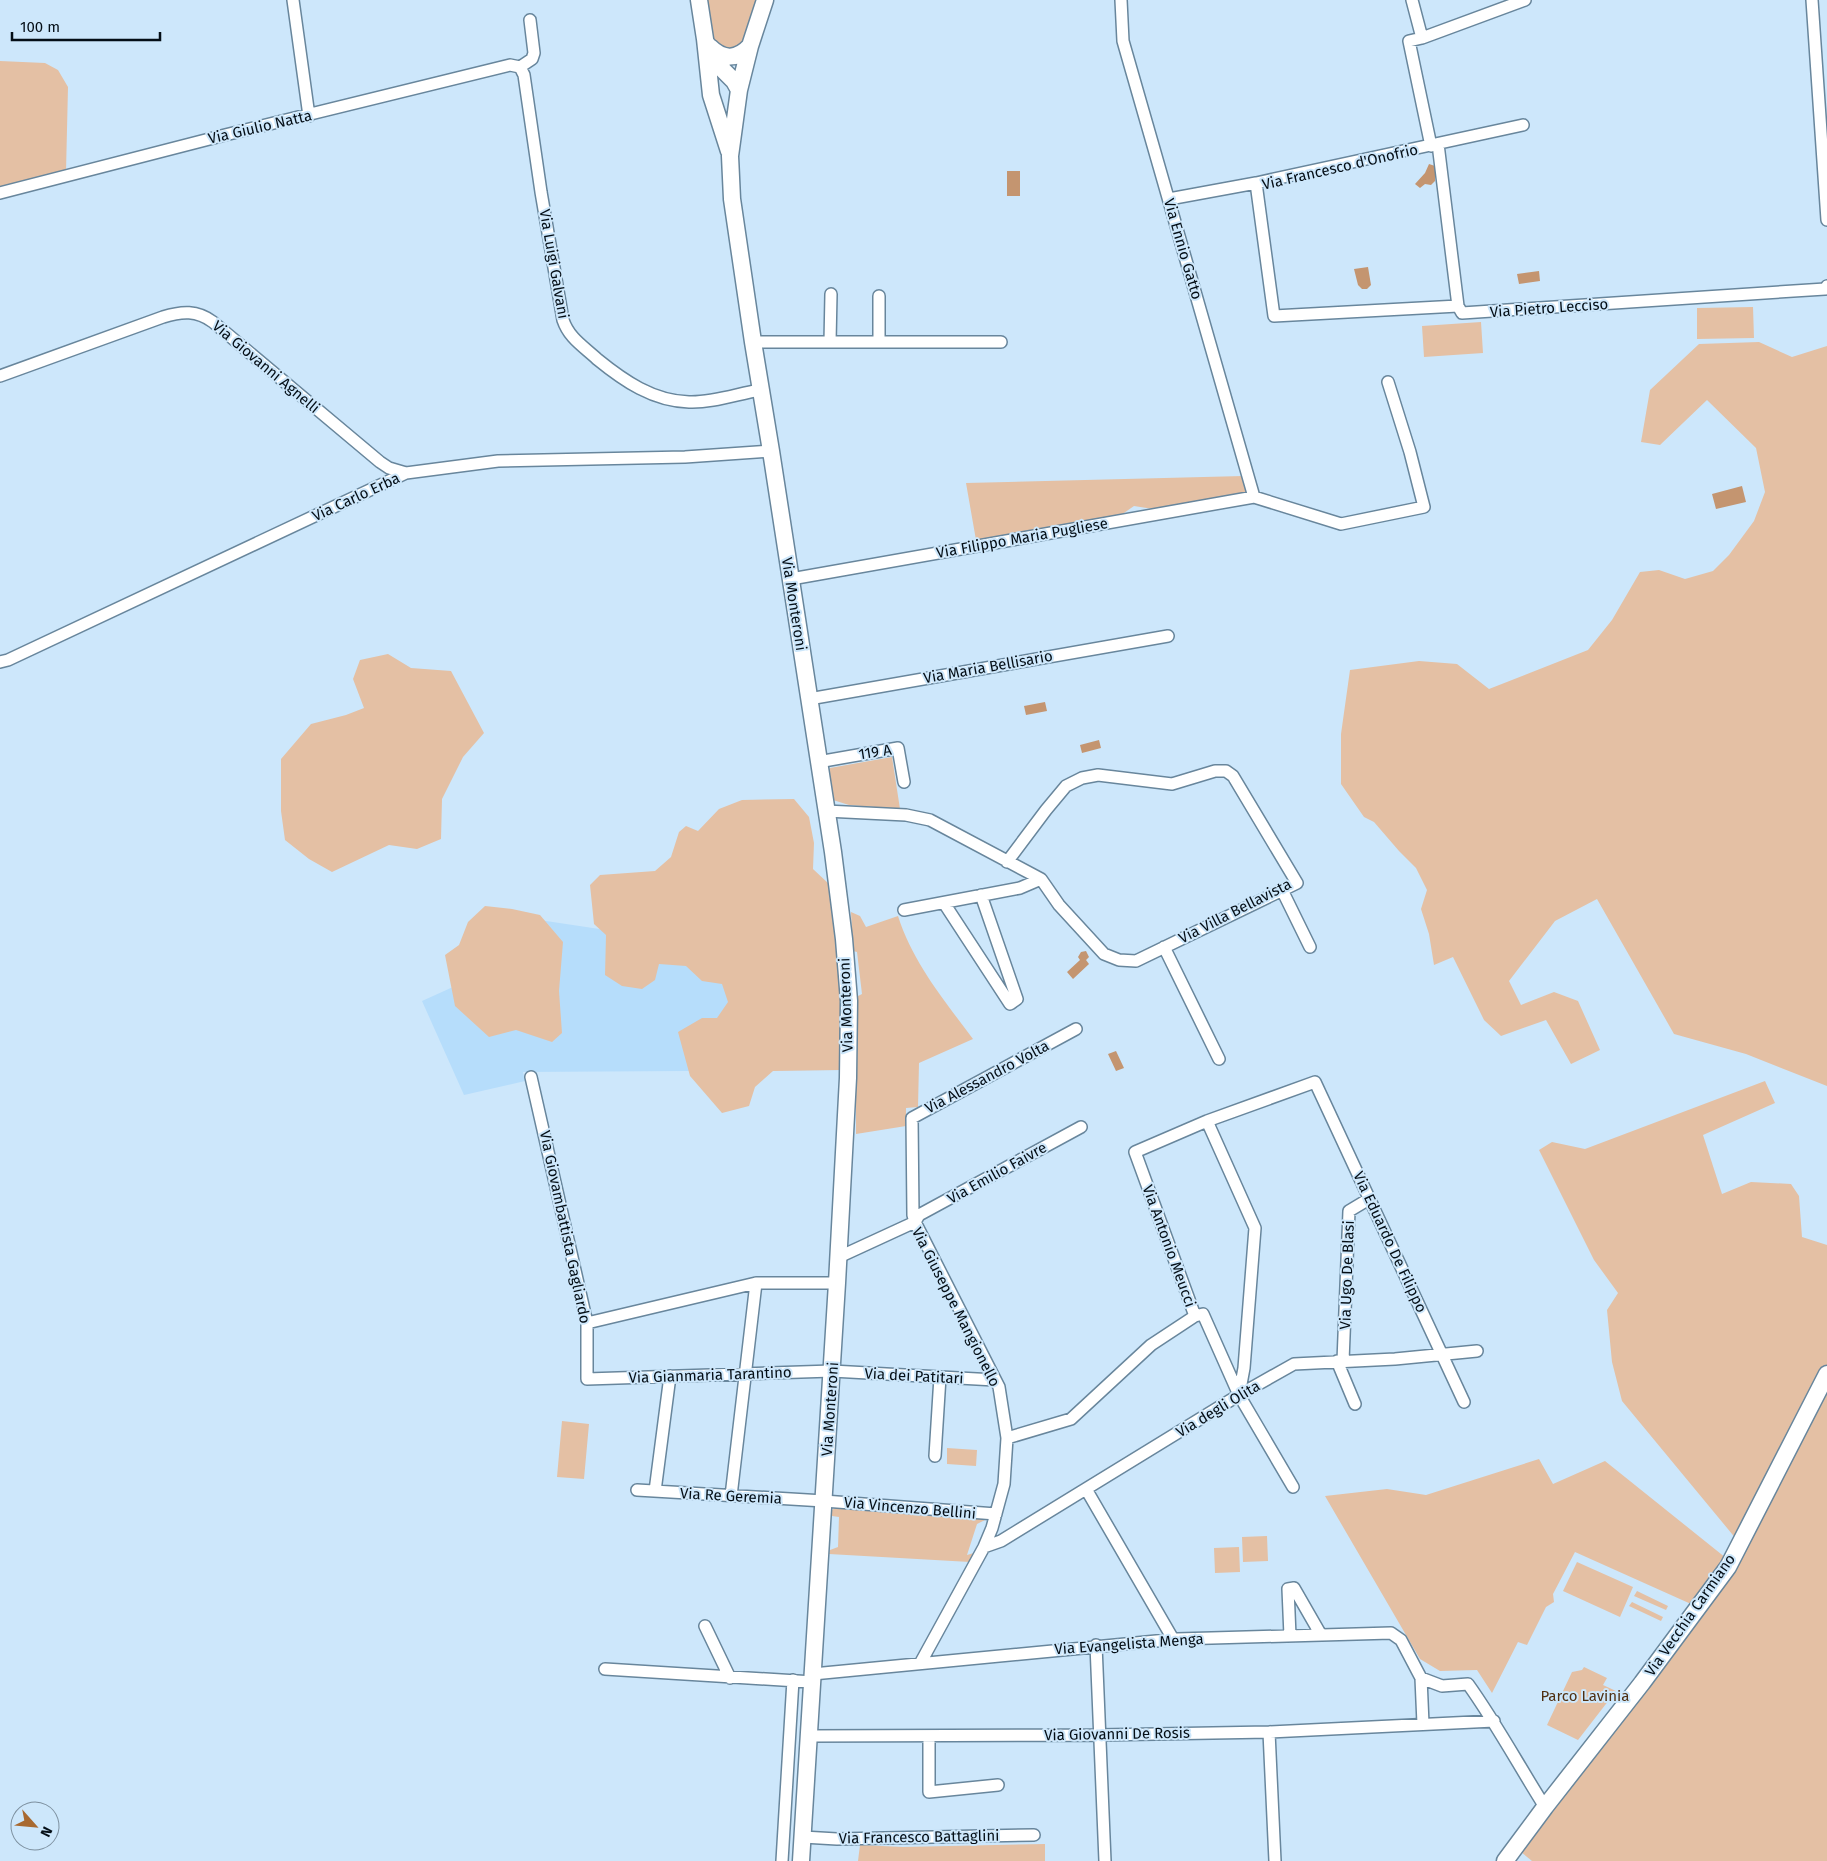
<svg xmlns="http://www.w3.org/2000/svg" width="1827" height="1861" font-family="'Fira Sans',sans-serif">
	<rect width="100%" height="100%" fill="#cde7fb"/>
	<!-- built -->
	<path fill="#b6ddfb" d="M513,916l93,14 92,-3 143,143 -318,2 2,9 -61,14 -42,-94 73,-33z"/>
	<!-- green -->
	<path fill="#e4c0a4" d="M707,0h54l-15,44 -14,10 -18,-12z
		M0,61l45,2 13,7 10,17 -2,85 -66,17z
		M1753,307l1,31 -57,1v-31z
		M1481,322l2,31 -59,4 -2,-31z
		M1759,342l33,15 35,-11v740l-81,-32 -72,-20 -77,-135 -42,22 -46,60 12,24 33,-13 24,9 22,49 -29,14 -25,-44 -45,16 -17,-16 -31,-63 -19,8 -5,-31 -8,-25 6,-19 -11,-22 -17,-17 -25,-29 -10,-5 -23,-33v-50l9,-64 69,-9 38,3 32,25 99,-39 24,-30 28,-48 19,-2 26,9 28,-8 16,-16 25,-34 11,-29 -9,-44 -49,-48 -47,45 -19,-3 9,-52 49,-46z
		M1243,476l4,14 -1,3 -4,2 -89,14 -19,-3 -13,9 -58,11 -87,14 -10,-57z
		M388,654l23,14 40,3 33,62 -21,24 -21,42 -1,40 -24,10 -28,-4 -57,27 -23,-13 -24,-19 -4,-29v-52l30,-35 35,-9 18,-7 -11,-29 7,-19z
		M892,757l8,52 -51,-4 -16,-5 -4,-30 1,-2z
		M794,799l15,18 5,26 -1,26 16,15 14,128 -2,58 -68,1 -18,16 -6,19 -27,7 -32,-37 -12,-44 24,-14h15l11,-16 -6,-18 -20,-3 -16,-15 -27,-2 -4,16 -13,9 -20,-3 -17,-11 1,-40 -12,-11 -4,-39 10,-10 55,-4 16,-14 8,-25 7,-6 12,5 21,-22 23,-9z
		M485,906l27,3 28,6 23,27 -4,49 3,42 -10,9 -36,-12 -27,7 -34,-31 -10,-51 14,-10 9,-23z
		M851,912l9,4 6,11 32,-11c15,47 46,84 75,123l-54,24 -1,44 -12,1v18l-50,8v-137l6,-3 -5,-42 -4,-1z
		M1765,1081l10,22 -72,32 19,59 29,-12 40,2 8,12 3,41 25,8v121l-90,174 -115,-139 -10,-39 -5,-52 11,-17 -24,-33 -55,-110 13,-8 33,7z
		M1827,1388v473h-295l-11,-9 170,-224z
		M562,1421l27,3 -5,55 -27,-2z
		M947,1448l30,2 -1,16 -29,-2z
		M1539,1459l14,25 52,-23 121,97 -35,46 -116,-52 -22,42 1,8 -8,5 -19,38 -9,-3 -26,51 -15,-23 -37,1 -20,-12 -95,-163 62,-7 39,6z
		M835,1508l151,10 1,1 -10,5 -10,31 7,-2 -4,9 -141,-8 1,-4 8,-3 1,-30 -7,-1v-6z
		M1267,1536l1,25 -25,1 -1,-25z
		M1239,1547l1,25 -25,1 -1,-25z
		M1577,1562l56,25 -13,30 -57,-26z
		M1637,1591l31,15 -2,4 -32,-14z
		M1632,1602l31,15 -2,4 -32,-15z
		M1584,1667l23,11 -4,7 13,6 -38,49 -31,-15 25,-53 10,-2z
		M1045,1844v17h-187l2,-16 43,2z"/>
	<!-- water -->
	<path fill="#c49570" d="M1429,164l6,2v15l-4,4 -6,-1 -5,4 -5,-4 10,-11z
		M1007,171h13v25h-13z
		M1368,267l3,18 -4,4h-5l-4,-4 -4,-16z
		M1539,271l1,10 -21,3 -2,-10z
		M1742,486l4,16 -30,7 -4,-15z
		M1045,702l2,9 -21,4 -2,-9z
		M1099,740l2,8 -19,5 -2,-8z
		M1086,951l3,6 -3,3 3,4 -16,15 -6,-7 13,-12 -2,-3 3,-5z
		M1116,1051l8,17 -8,3 -8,-17z"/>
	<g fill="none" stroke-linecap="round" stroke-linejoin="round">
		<!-- street casing -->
		<g stroke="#68869c" stroke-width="14">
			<path id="street" d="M293,0l16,116
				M1121,0l2,41 131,456
				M1412,0l10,38 103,-38
				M1812,0l15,220
				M530,20l4,33 -2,6 -12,8 4,8 17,117 22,128c6,18 20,26 34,39 27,22 56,42 92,43 23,1 48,-8 71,-12
				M1422,38l-13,3 22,105
				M1523,125l-267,58 18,133 184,-10 4,7 363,-24 2,-3
				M1438,144l20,162
				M0,193l225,-58 285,-70 10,2
				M1169,199l87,-16
				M879,296v46
				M753,342h248
				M830,342l1,-48
				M0,376l163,-59c19,-6 34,-7 50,5l167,140 9,6 17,5
				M791,579l463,-82 87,27 83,-17 -14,-55 -22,-70
				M0,662l8,-2 398,-187 92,-12 187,-4 86,-6
				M809,699l359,-63
				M818,762l80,-14 6,34
				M826,811l80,4 24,5 111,59 18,26 45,49 15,6 17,1 161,-78 -64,-107 -7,-5h-11l-43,13 -74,-9 -16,3 -16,8 -20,24 -39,52
				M1282,890l28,57
				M944,903l66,101 7,-5 -36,-104
				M904,910l116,-22 21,-9
				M1164,947l55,112
				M531,1077l56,246v56l245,-8 163,9
				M1207,1121l48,107 -11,140 -5,27
				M915,1222l-2,-7 -1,-97 164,-89
				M915,1222l4,-7 162,-88
				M839,1257l76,-35 84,165 8,51 -3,46 -12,44 -8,19 -63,115
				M587,1323l169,-40h81
				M1337,1361l18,43
				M1343,1361l6,-150 20,-12
				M1007,1438l64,-19 80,-74 44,-29
				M935,1456l5,-79
				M1293,1487l-54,-92 -36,-81 -8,2 -60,-164 72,-31 108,-39 149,320
				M1086,1489l87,150
				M637,1490l187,11 172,13
				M655,1491l15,-115
				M731,1496l25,-213
				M984,1547l17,-6 238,-146 55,-31 101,-5 82,-8
				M705,1626l25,52
				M1290,1636l-2,-47 6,-1 27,47
				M1096,1645l9,216
				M605,1669l208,13
				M813,1674l364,-35 214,-6 10,7 20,38 2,46
				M1421,1678l21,8 26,-2c28,39 51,82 77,123
				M1269,1732l6,129
				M810,1736l290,-1 169,-3 225,-11
				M929,1736v56l69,-7
				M803,1837l34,2 197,-4
				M782,1861l11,-181"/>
		</g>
		<!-- secondary casing -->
		<g stroke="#68869c" stroke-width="19">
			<path id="secondary" d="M699,0l6,39 6,56 18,56
				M765,0l-15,46 -11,44 -9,66 2,43 21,143 18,109 62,401 11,87 5,62 -1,77 -11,205 -36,578
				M708,45l12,22 14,14 5,9
				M710,47c13,13 27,13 40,-1
				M1505,1861l40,-54 97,-124 86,-116 99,-193"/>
		</g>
		<!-- street -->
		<use href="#street" stroke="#fff" stroke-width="11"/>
		<!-- secondary -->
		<use href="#secondary" stroke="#fff" stroke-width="16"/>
	</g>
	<g text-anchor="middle" stroke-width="4" stroke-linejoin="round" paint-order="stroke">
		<!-- street labels -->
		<g font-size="15" fill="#040e16" stroke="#cde7fb">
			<text transform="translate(260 127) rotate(-13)" y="5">Via Giulio Natta</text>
			<text transform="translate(1340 167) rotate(-13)" y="5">Via Francesco d'Onofrio</text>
			<text transform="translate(1183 249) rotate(74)" y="5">Via Ennio Gatto</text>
			<text transform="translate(554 264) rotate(80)" y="5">Via Luigi Galvani</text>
			<text transform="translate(1549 308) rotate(-4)" y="5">Via Pietro Lecciso</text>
			<text transform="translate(266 367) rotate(40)" y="5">Via Giovanni Agnelli</text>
			<text transform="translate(356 497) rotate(-25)" y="5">Via Carlo Erba</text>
			<text transform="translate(1022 538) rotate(-10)" y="5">Via Filippo Maria Pugliese</text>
			<text transform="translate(794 604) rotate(81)" y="5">Via Monteroni</text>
			<text transform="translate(988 667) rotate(-10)" y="5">Via Maria Bellisario</text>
			<text transform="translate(875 752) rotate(-9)" y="5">119 A</text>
			<text transform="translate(1235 911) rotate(-27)" y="5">Via Villa Bellavista</text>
			<text transform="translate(846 1005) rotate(-92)" y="5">Via Monteroni</text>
			<text transform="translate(987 1077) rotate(-28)" y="5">Via Alessandro Volta</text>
			<text transform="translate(997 1173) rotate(-29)" y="5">Via Emilio Faivre</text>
			<text transform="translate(565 1227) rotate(78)" y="5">Via Giovambattista Gagliardo</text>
			<text transform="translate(1390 1242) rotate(65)" y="5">Via Eduardo De Filippo</text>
			<text transform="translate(1169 1246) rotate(70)" y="5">Via Antonio Meucci</text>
			<text transform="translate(1347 1275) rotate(-88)" y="5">Via Ugo De Blasi</text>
			<text transform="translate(956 1307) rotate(63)" y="5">Via Giuseppe Mangionello</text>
			<text transform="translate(710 1375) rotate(-2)" y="5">Via Gianmaria Tarantino</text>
			<text transform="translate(914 1376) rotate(3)" y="5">Via dei Patitari</text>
			<text transform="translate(830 1409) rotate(-86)" y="5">Via Monteroni</text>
			<text transform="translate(1218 1409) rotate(-31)" y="5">Via degli Olita</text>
			<text transform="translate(731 1496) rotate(3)" y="5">Via Re Geremia</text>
			<text transform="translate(910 1508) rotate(5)" y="5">Via Vincenzo Bellini</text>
			<text transform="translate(1690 1615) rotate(-55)" y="5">Via Vecchia Carmiano</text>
			<text transform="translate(1129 1644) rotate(-4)" y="5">Via Evangelista Menga</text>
			<text transform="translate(1117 1734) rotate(-1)" y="5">Via Giovanni De Rosis</text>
			<text transform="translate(919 1837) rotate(-1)" y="5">Via Francesco Battaglini</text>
		</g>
		<!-- park labels -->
		<g font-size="15" fill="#4f2f11" stroke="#cde7fb">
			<text x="1585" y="1701">Parco Lavinia</text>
		</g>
	</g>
	<!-- north arrow -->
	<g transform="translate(35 1826) rotate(117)"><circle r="24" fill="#cde7fb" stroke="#7d909f"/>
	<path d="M0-4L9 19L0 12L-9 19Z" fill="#a86930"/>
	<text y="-8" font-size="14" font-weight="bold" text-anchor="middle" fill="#040e16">N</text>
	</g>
	<!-- scale -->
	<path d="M12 32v8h148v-8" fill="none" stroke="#040e16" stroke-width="2.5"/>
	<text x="20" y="32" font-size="15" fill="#040e16" stroke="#cde7fb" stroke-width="4" paint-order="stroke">100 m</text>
</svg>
